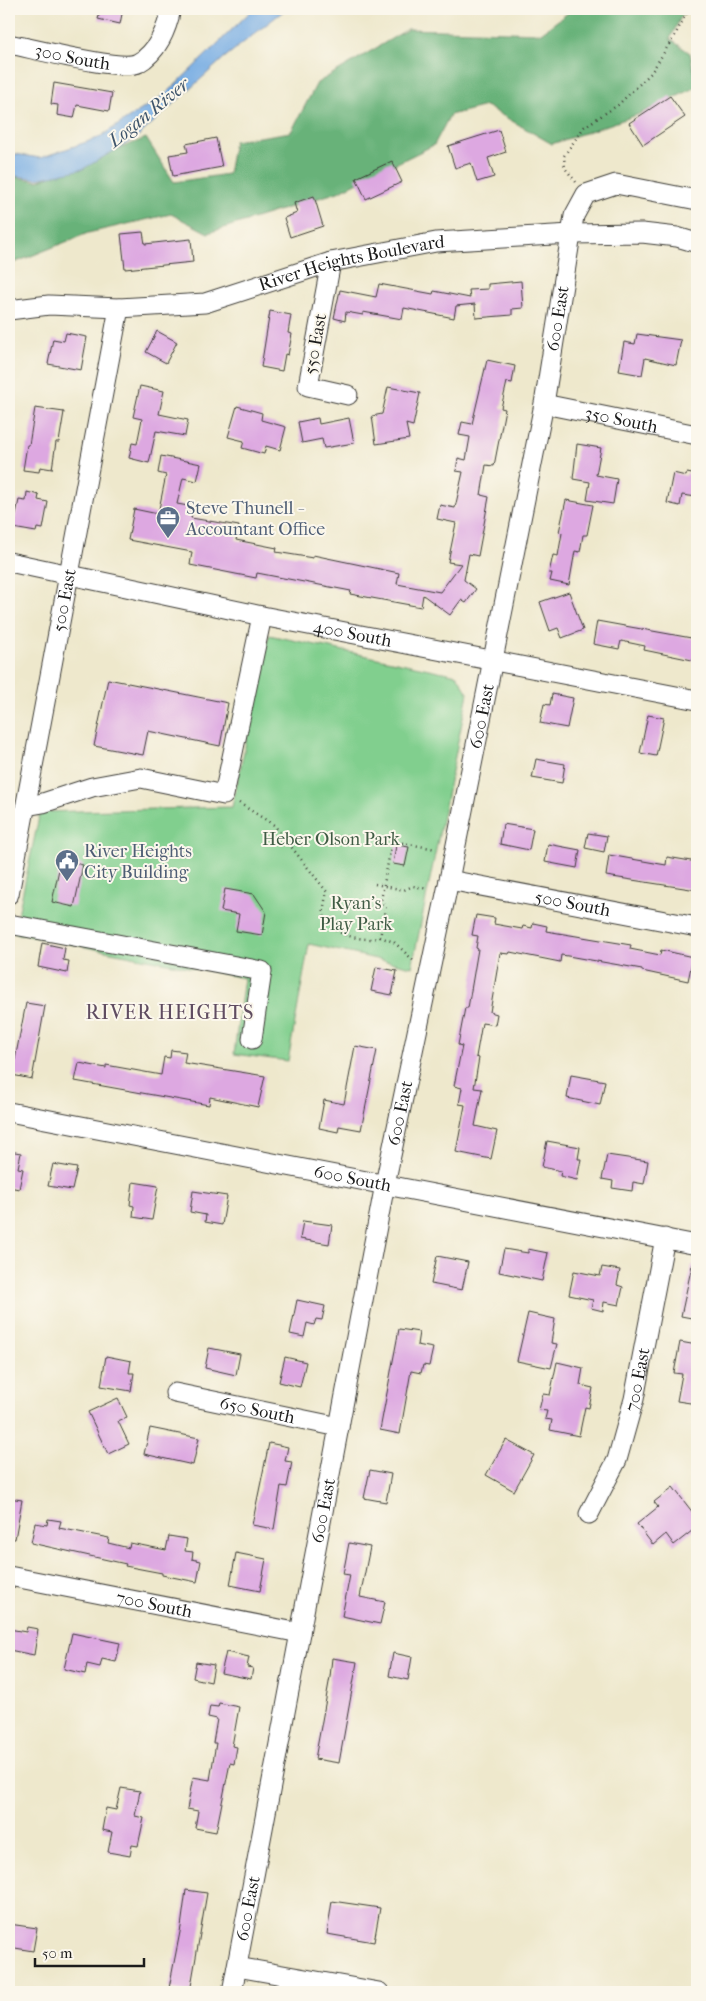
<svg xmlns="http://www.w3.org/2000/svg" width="706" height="2001" font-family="'IM FELL French Canon',serif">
	<rect width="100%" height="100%" fill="#fbf7ec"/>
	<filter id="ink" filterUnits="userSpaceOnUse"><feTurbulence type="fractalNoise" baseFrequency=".02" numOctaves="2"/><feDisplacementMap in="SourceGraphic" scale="10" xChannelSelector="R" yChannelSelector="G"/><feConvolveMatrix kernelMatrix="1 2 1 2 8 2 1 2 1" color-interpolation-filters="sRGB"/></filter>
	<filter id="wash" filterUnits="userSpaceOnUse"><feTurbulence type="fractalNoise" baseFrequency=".0096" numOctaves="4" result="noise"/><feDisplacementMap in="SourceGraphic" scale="20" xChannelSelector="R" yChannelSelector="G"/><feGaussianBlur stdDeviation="1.12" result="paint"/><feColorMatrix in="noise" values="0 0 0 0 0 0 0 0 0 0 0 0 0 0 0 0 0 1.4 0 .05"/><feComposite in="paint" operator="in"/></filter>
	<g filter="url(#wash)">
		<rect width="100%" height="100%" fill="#eee8cc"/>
		<!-- green -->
		<path fill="#81cf8e" stroke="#4e7655" d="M269,635l188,40 11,18 -56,274 -103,-23 -21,117 -54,-7 10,-76 -230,-45 26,-121 192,-5z"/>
		<!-- forest -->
		<path fill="#68b279" stroke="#42674a" d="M573,9h112l-15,30 20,14 7,34 -60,28 -85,29 -66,-38 -36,9 -16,30 -96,47 -130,41 -37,-19 -83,19 -79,32v-89l29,5 108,-43 28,44 54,-8 6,-33 57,-9 26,-49 91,-54 133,4z"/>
		<!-- water -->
		<path fill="#74abe3" stroke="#486480" d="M253,9h33l-62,49 -88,80 -53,31 -46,10 -28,-4v-22l31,5 58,-20 69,-45z"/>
		<g id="blocks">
			<!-- building -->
			<path fill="#dda8e1" d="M101,9h22l-3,15 -22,-5z
				M54,83l58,10 -3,18 -32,-6 -3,13 -17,-3 1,-10 -7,-1z
				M670,96l15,21 -42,28 -14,-22z
				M499,130l7,22 -18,6 6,19 -17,5 -6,-19 -16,5 -7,-22z
				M216,138l6,29 -49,9 -4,-21 19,-3 -2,-8z
				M392,161l10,21 -36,17 -10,-21z
				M314,196l9,30 -33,11 -6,-19 13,-5 -3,-10z
				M143,232l2,12 46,-5 2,23 -68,7 -4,-35z
				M521,281l2,27 -11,1v6l-36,3 -1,-14 -19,2 -2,12 -50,-10 -2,11 -39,-7v3l-17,-3 -1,9 -11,-3 6,-28 36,7 3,-13 54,10 1,-3 36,7 -1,-8 19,-1v-5z
				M270,311l21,4 -3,18 4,1 -4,21 -3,-1 -3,17 -21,-4z
				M157,331l20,11 -11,21 -20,-11z
				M66,333l21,4 -6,33 -33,-6 5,-25 11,2z
				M637,334l44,6 -5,25 -31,-7 -3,17 -23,-4 5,-29 11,2z
				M487,360l28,6 -3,17 -5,-1 -6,26 4,1 -11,57 -8,-1 -5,30 8,2 -11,59 -9,-2 -5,26 12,9 -10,14 -5,-3 -11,15 -27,-20 -2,12 -71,-13 1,-3 -94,-18 -1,5 -66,-13 2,-13 -64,-12 6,-31 24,5 8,-39 -8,-2 3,-17 40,8 -4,17 -14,-3 -6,26 17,3 -3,11 48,8 -3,14 41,8 -1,4 37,6v-3l86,18 -2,11 43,8 21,-28 -13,-2 8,-39 -19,-4 3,-14 15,3 8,-36 -7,-1 2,-13 8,2 4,-23 -11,-2 3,-13 10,2z
				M140,386l24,5 -5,23 29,6 -3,16 -29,-5 -7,32 -20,-5 3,-15 5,1 5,-25 -9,-2z
				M388,387l32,6 -7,33 -7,-2 3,15 -33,5 -4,-28 10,-2z
				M237,406l25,7 -1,7 25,7 -6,23 -14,-4 -2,8 -22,-6 2,-7 -16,-4z
				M35,408l29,4 -5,30h-3l-4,27 -12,-2 -1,5 -16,-2 4,-25h2z
				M318,418l1,6 30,-6 5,25 -30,5 -2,-9 -20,4 -4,-21z
				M577,444l24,4 -5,27 21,4 -4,25 -26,-4 3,-18 -17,-3z
				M673,473l13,3 1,-3 10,2v22l-15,-2 -2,11 -13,-3z
				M27,492l12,3 -1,5 10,2 -5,27 -6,-1 -1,4 -23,-4 6,-28 7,1z
				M566,500l27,5 -6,30h-4l-3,17 -5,-1 -6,34 -19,-4 2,-8h-3l4,-18 5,1 4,-23 -3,-1z
				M569,592l14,38 -21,8 -4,-10 -8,3 -10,-29z
				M597,621l100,18v22l-53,-11 1,-4 -24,-5 -2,8 -26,-5z
				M108,679l120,24 -8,43 -72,-15 -5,24 -49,-9z
				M552,694l21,4 -6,30 -27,-5 4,-19 6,1z
				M648,715l16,3 -8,38 -16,-3z
				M536,759l29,5 -3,19 -30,-5z
				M503,824l30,5 -4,21 -29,-6z
				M588,833l19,3 -3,16 -19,-4z
				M548,844l32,6 -3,18 -32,-6z
				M396,845l13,2 -4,19 -12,-2z
				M609,855l57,10 1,-8 30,5v28l-91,-14z
				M61,860l22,5 -9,42 -22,-5z
				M225,889l29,5 12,18 -4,23 -26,-4 3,-17 -18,-3z
				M476,915l19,3 -1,6 28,5 1,-3 9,2 1,-5 14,3 -1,5 85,14 -1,4 30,6 1,-5 32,7 -5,24 -46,-10v-2l-74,-13 -7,-1 -1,7 -50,-10 -1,2 -9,-1 -10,59 7,2 -2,11 -13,-2 -6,34 3,1 -5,30 8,1 -7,37 22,5 -6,28 -35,-7 9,-47 -6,-1 3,-16 -8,-2 8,-40 -4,-1 7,-37h3l10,-59 -2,-1 2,-12 -6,-1z
				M42,943l23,5 -2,12 6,1 -2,12 -29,-6z
				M376,967l21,4 -5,24 -21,-4z
				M26,1003l19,3 -13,73 -20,-4z
				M355,1046l22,4 -16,80 -22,-4 -1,6 -19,-4 5,-28 20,4z
				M171,1050l15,2 -2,11 81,13 -7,31 -48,-10 -1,8 -134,-24 4,-18 27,5v-3l55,10 3,-18 6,1z
				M571,1075l34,6 -5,24 -33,-7z
				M547,1141l33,6 -2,12h3l-4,21 -17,-4 1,-5 -19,-4z
				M9,1151l12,2 -3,15 5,1 -4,20 -10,-2z
				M607,1155l41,6 -4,23 -11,-2 -1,9 -20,-3 1,-7 -11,-2z
				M53,1164l24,4 -5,22 -24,-4z
				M133,1182l25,4 -6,34 -19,-3 1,-11 -4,-1z
				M193,1191l34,5 -5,29 -17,-3 1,-7 -16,-3z
				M303,1221l29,4 -3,19 -29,-5z
				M504,1249l24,4v-4l20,4 -6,28 -43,-9z
				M437,1256l31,6 -6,28 -31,-6z
				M692,1265h5v54l-16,-3z
				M602,1267l18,3 -3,15 6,2 -4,18 -15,-3 -1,9 -12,-3 2,-8 -24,-5 5,-24 26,5z
				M297,1300l28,6 -3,14 -6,-1 -2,6 -7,-2 -3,14 -14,-3z
				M528,1313l27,6 -4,24 6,1 -6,24 -34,-7z
				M399,1329l20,3 -2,13 16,3 -4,18 -6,-1 -2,8 -10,-2 -11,63 -20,-4z
				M680,1342l17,3v59l-20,-3 5,-27 -8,-1z
				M209,1348l31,6 -4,21 -31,-7z
				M106,1356l25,5 -2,12h5l-3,18 -30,-5z
				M285,1357l21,5 -6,25 -21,-5z
				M557,1362l26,6 -3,17 13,3 -4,20 -4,-1 -6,29 -29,-6 2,-10 -7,-1 2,-8 -8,-1 4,-16 7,1z
				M118,1398l9,19 -9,4 11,23 -21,10 -20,-42z
				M150,1428l49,10 -6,27 -49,-11z
				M506,1440l28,15 -20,36 -28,-16z
				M269,1443l19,4 -3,14 7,1 -5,25 -6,-1 -7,43 -22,-4z
				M370,1470l21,4 -5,28 -22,-4z
				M673,1487l24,31v9l-23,18 -8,-11 -13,11 -16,-21 21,-17 -4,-5z
				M9,1498l13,2 -7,39h-6z
				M48,1519l13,2 -2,7 50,10 -1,5 21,5 1,-5 36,7 3,-14 18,3 -2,12 8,1 -1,7 9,2 -4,21 -35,-7v-2l-37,-7 1,-2 -95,-21 4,-20 12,2z
				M349,1543l21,4 -10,50 25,5 -5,22 -38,-8 8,-41 -7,-1z
				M236,1553l30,6 -6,32 -30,-6z
				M27,1627l11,2 -4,26 -25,-5v-21l17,3z
				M72,1633l48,10 -4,19 -14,-3 -2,8 -13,-3 -2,10 -21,-5z
				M226,1652l23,5 -2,10 6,1 -2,11 -30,-6z
				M393,1653l19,4 -4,23 -19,-4z
				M332,1658l25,4 -18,101 -24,-4 15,-82z
				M196,1662l18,3 -3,17 -18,-4z
				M219,1703l20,4 -7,39 5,1 -3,17 -4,-1 -14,69 -21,-4 3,-17 -11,-2 6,-32 17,3 6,-37h-3l4,-24 -9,-2 2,-11 8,1z
				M121,1788l19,3 -5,25 9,2 -6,28 -6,-1 -2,11 -22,-4 4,-20 -10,-2 4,-22 10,2z
				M186,1890l21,3 -17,99 -21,-4 12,-61z
				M332,1901l48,7 -6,34 -47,-8z
				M9,1924l28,4 -4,23 -24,-4z"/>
		</g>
	</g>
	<g filter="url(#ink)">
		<use href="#blocks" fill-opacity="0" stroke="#3c3b36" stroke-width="1"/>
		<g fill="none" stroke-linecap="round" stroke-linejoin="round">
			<!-- minor casing -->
			<g stroke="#3c3b36" stroke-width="21">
				<g id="minor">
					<path id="s1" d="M9,44c22,4 113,28 129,19 19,-10 29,-34 33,-54"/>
					<path d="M331,262l-23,124 40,9"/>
					<path id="s2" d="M9,310l40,-5 70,3 86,-5 126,-41 105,-20 135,-8 71,-1 35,4 20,6"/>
					<path id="s3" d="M544,404l153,31"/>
					<path id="s4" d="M9,562l253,54 435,84"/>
					<path d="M26,806l17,-3 49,-16 49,-9 83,17 38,-179"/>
					<path id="s5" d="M449,880l248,47"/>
					<path id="s6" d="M9,894l110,-586"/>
					<path d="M9,924l253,47 -10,68"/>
					<path id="s7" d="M9,1112l688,133"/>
					<path id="s8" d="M175,1393l164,34"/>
					<path id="s9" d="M589,1514l28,-54 17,-61 31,-161"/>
					<path id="s10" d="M9,1576l291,57"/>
					<path d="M237,1967l142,25"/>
					<path id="s11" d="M232,1992l153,-808 64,-304 95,-476 30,-188 12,-22 30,-10 81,16"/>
				</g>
			</g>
			<!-- path -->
			<path stroke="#3c3b36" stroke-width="2.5" stroke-dasharray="1 4" stroke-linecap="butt" d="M576,182l-11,-14 -1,-12 20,-29 34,-22 33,-32 24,-38 14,-26
				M239,803l35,22 53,67c-2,9 -5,19 -2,27 7,16 41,24 55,18l6,-28 -5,-9 11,-59 44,8
				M375,884l29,6 9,-4 15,3
				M380,937l14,5 19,18"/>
			<!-- minor -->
			<use href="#minor" stroke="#fff" stroke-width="19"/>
		</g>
	</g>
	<!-- icons -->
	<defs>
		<g id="office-pin" transform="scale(1.25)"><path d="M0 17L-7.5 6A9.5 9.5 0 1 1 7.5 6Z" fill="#5c6f8a" stroke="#fbf7ec"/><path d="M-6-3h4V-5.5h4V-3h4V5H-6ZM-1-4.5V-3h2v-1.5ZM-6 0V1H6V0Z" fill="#fff"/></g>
		<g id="civic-pin" transform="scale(1.25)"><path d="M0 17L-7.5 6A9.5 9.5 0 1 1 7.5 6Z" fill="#5c6f8a" stroke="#fbf7ec"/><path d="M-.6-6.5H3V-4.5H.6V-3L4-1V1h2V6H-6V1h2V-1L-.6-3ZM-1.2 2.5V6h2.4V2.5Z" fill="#fff"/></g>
	</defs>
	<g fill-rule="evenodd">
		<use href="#office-pin" x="168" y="518"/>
		<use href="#civic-pin" x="67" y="861"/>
	</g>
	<g text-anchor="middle" stroke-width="4" stroke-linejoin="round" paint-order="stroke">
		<!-- street labels -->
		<g font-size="18" fill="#1c1c1c" stroke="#fbf7ec">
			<text dy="6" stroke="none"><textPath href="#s1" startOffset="65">300 South</textPath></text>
			<text dy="6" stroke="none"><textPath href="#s2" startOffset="349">River Heights Boulevard</textPath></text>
			<text dy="6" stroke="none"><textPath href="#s11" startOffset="1705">600 East</textPath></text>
			<text transform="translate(315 344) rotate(-80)" y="6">550 East</text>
			<text dy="6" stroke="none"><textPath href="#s3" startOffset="79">350 South</textPath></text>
			<text dy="6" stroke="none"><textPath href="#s6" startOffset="299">500 East</textPath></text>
			<text dy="6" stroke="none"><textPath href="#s4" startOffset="351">400 South</textPath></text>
			<text dy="6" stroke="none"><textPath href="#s11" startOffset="1300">600 East</textPath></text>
			<text dy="6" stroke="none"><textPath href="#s5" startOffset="126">500 South</textPath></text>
			<text dy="6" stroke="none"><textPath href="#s11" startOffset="895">600 East</textPath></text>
			<text dy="6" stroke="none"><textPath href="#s7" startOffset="350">600 South</textPath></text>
			<text dy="6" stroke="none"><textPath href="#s9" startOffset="144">700 East</textPath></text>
			<text dy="6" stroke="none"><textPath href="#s8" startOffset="84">650 South</textPath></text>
			<text dy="6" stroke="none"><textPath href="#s11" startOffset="490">600 East</textPath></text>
			<text dy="6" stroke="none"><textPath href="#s10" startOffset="148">700 South</textPath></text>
			<text dy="6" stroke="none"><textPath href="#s11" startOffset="85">600 East</textPath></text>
		</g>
		<!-- service labels -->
		<g font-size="18" fill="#4e5e75" stroke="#fbf7ec" text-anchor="start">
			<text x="186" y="514">Steve Thunell -<tspan x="186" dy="21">Accountant Office</tspan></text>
			<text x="84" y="857">River Heights<tspan x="84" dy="21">City Building</tspan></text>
		</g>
		<!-- park labels -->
		<g font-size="18" fill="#3f5b44" stroke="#fbf7ec">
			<text x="331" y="845">Heber Olson Park</text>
			<text x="356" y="909">Ryan's<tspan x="356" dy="21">Play Park</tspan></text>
		</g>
		<!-- water labels -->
		<g font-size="19" font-style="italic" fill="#3f556c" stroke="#fbf7ec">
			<text transform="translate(148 112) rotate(-39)" y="7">Logan River</text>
		</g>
		<!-- quarter labels -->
		<g font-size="20" letter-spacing="1" fill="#604d61" stroke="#fbf7ec">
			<text x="170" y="1019">RIVER HEIGHTS</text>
		</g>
	</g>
	<!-- margin -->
	<rect width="706" height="2001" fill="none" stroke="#fbf7ec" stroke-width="30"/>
	<!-- scale -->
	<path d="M35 1958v8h109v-8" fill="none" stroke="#1c1c1c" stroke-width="2.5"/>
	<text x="42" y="1958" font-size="15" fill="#1c1c1c" stroke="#fbf7ec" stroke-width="4" paint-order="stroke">50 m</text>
</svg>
